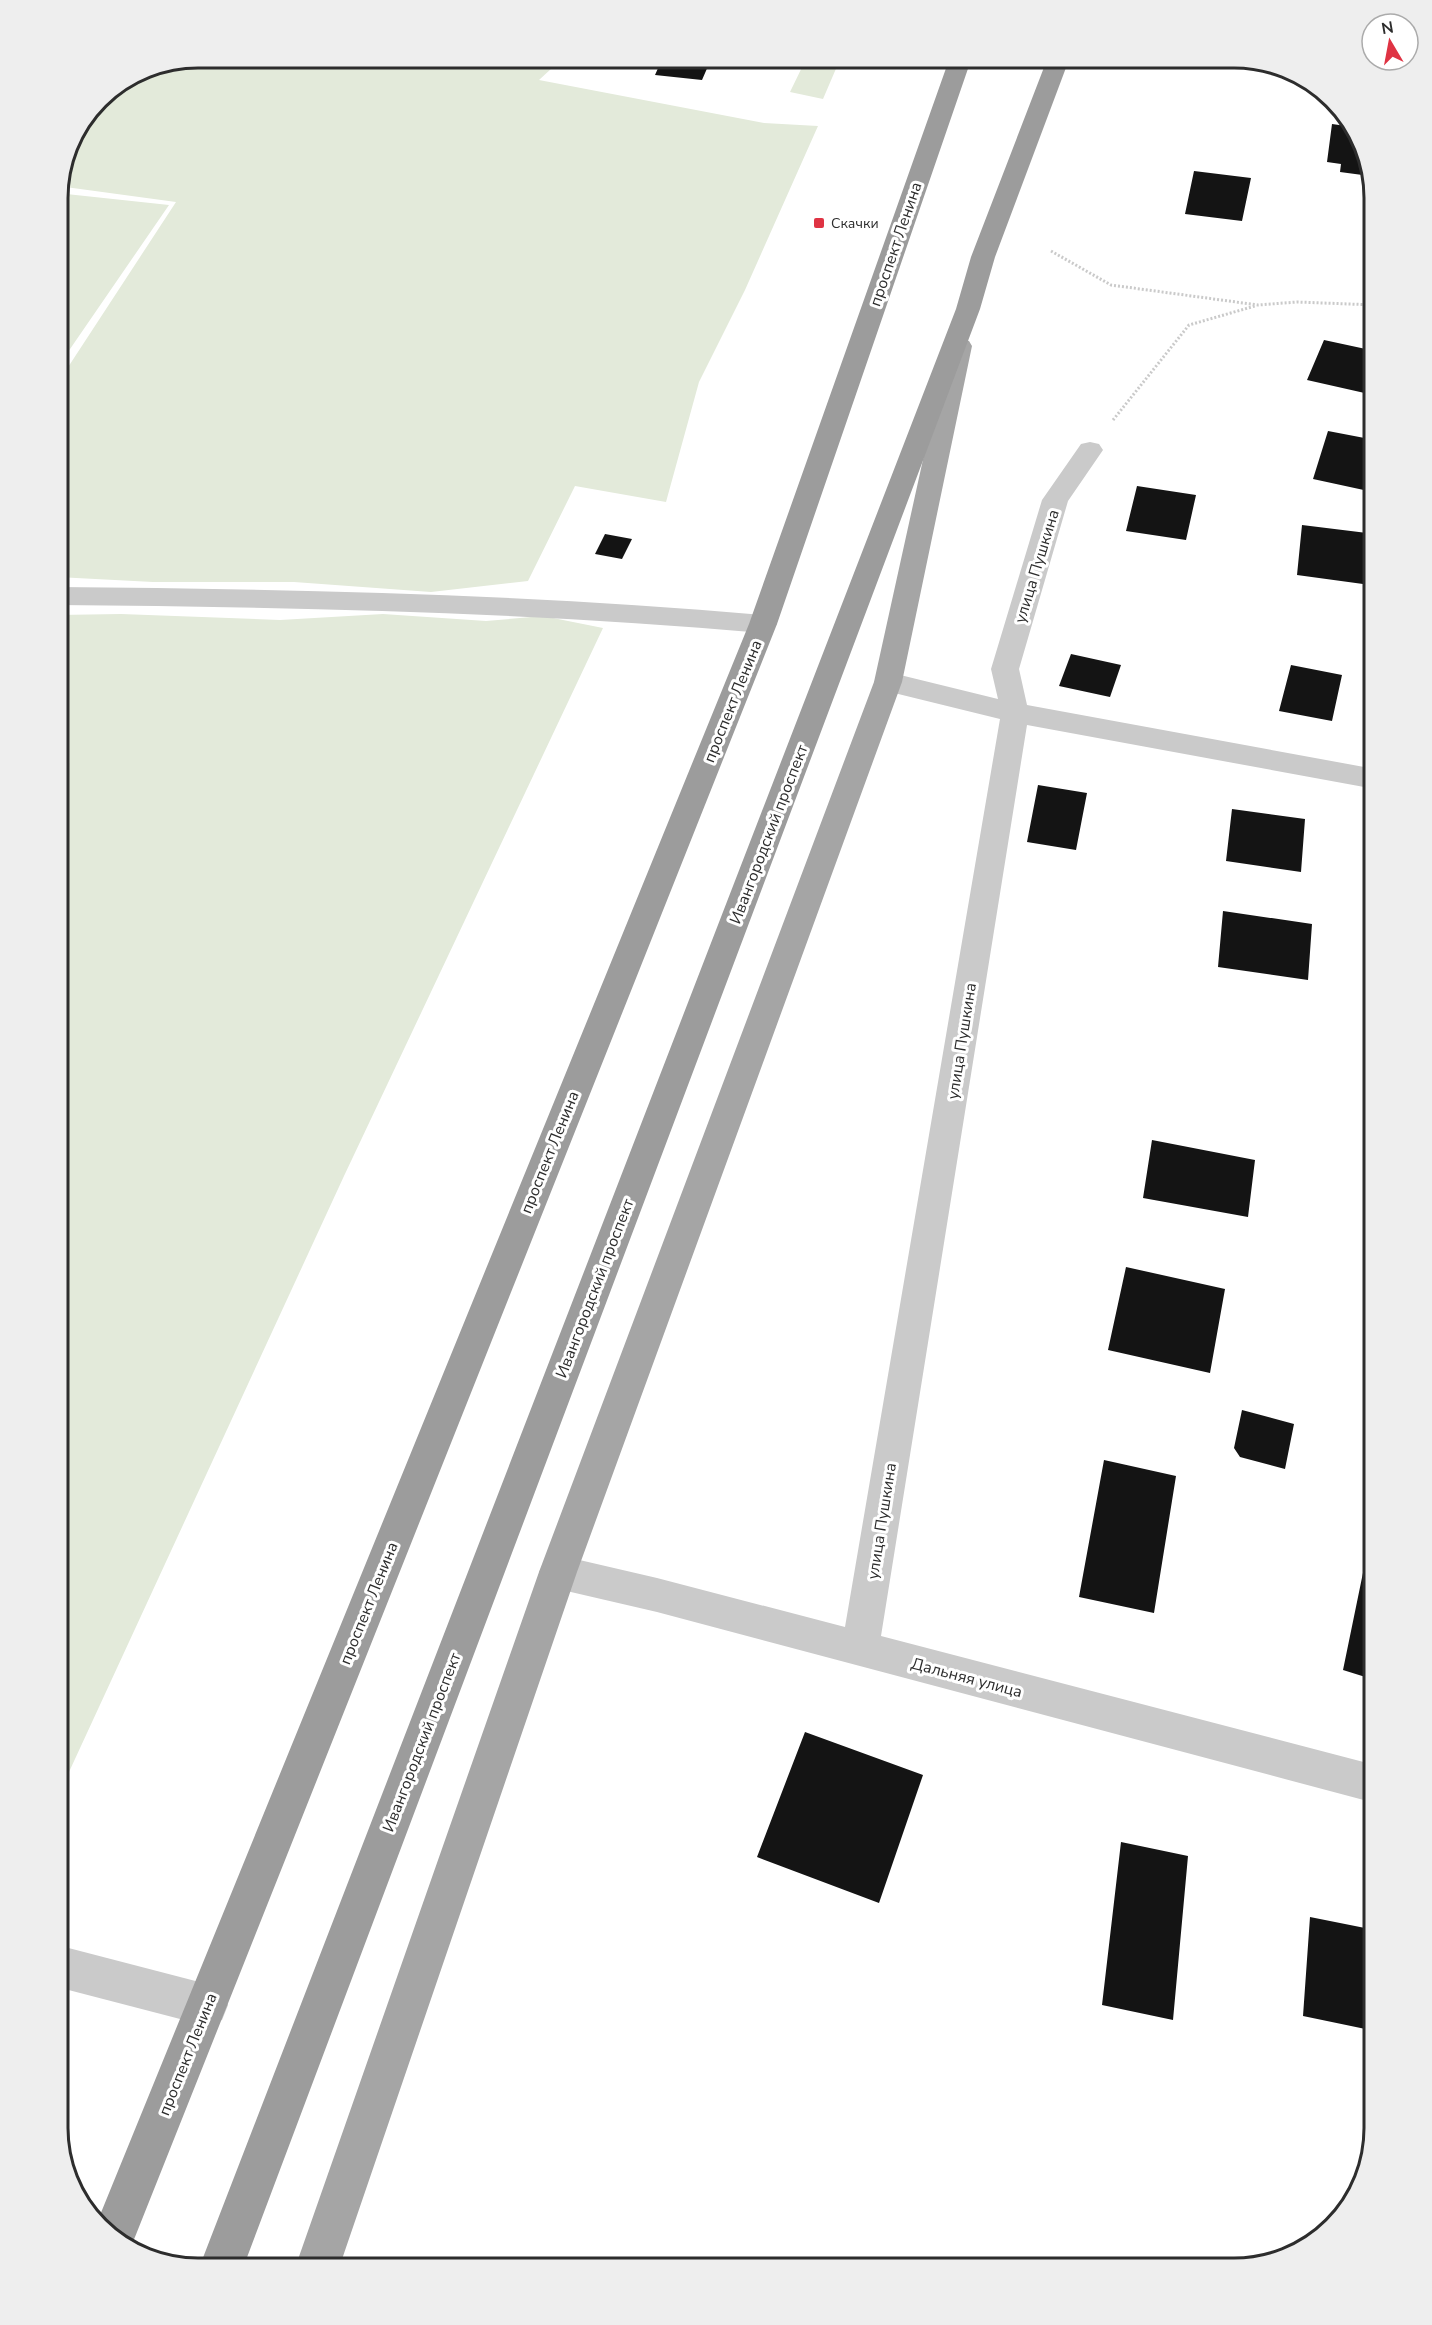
<svg xmlns="http://www.w3.org/2000/svg" width="1432" height="2325" font-family="'Nunito Sans',sans-serif">
	<rect width="100%" height="100%" fill="#fff"/>
	<!-- green -->
	<path fill="#e3eada" d="M197,57h367l-25,23 225,43 54,3 -73,164 -46,92 -33,120 -91,-16 -47,95 -97,11 -137,-10h-141l-96,-5v-108l9,-15 -9,-8v-62l119,-182 -118,-16 10,-43 30,-45 46,-30z
		M807,57h34l-18,42 -33,-7z
		M57,193l112,12 -112,163z
		M121,614l159,6 103,-6 103,7 57,-5 60,12 -259,548 -287,622v-1183z"/>
	<!-- building -->
	<path fill="#141414" d="M663,57h49l-10,23 -47,-5z
		M1332,124l21,3 7,8 10,41 -30,-4 1,-8 -14,-2z
		M1194,171l57,7 -9,43 -57,-7z
		M1324,340l51,11v28l-6,15 -62,-14z
		M1328,431l47,9 -2,52 -60,-13z
		M1137,486l59,9 -10,45 -60,-9z
		M1302,525l65,8 -4,51 -66,-9z
		M605,534l27,5 -10,20 -27,-5z
		M1071,654l50,11 -11,32 -51,-11z
		M1291,665l51,10 -10,46 -53,-10z
		M1038,785l49,8 -11,57 -49,-8z
		M1232,809l73,10 -4,53 -75,-11z
		M1223,911l89,13 -4,56 -90,-13z
		M1152,1140l103,20 -7,57 -105,-19z
		M1126,1267l99,22 -15,84 -102,-23z
		M1242,1410l52,14 -9,45 -45,-12 -6,-9z
		M1104,1460l72,16 -22,137 -75,-16z
		M1365,1563l10,3v114l-32,-10z
		M805,1732l118,43 -44,128 -122,-46z
		M1121,1842l67,14 -15,164 -71,-15z
		M1310,1917l65,13v101l-72,-15z"/>
	<g fill="none" stroke-linecap="round" stroke-linejoin="round">
		<!-- path -->
		<path stroke="#cacaca" stroke-width="3" stroke-dasharray="2 2" stroke-linecap="butt" d="M1051,251l60,34 147,20 39,-3 78,3
			M1113,420l76,-95 66,-19"/>
		<!-- service -->
		<path fill="#cacaca" fill-rule="evenodd" d="M57,1945l150,39 15,6 6,15 -6,15 -15,6 -150,-39z"/>
		<!-- minor -->
		<path fill="#cacaca" fill-rule="evenodd" d="M1090,442l9,2 4,6 -35,51 -49,168 8,36 348,64v20l-348,-64 -146,911 494,129v38l-718,-191 -99,-23 -13,-5 -6,-12 6,-12 13,-5 99,23 188,49 155,-908 -122,-30 -4,-7 4,-7 10,-3 110,27 -7,-30 51,-169 39,-56z
			M57,587c236,2 471,7 706,28l10,3 4,6 -4,6 -10,3c-235,-21 -470,-26 -706,-28z"/>
		<!-- primary -->
		<path fill="#a5a5a5" fill-rule="evenodd" d="M960,339l9,2 3,5 -70,336 -325,890 -238,696h-44l244,-696 335,-890 74,-336 3,-5z"/>
		<!-- trunk -->
		<path fill="#9c9c9c" fill-rule="evenodd" d="M950,57h22l-195,567 -642,1613 -5,11 -10,-3 -22,-25 651,-1596z
			M1048,57h22l-75,200 -15,52 -737,1959h-44l757,-1959 15,-52z"/>
	</g>
	<!-- markers -->
	<rect fill="#df3343" stroke="#fff" stroke-width="2" x="813" y="217" width="12" height="12" rx="3"/>
	<g text-anchor="middle" stroke-width="6" stroke-linejoin="round" paint-order="stroke">
		<!-- far-poi labels -->
		<g font-size="14" fill="#2d2d2d" stroke="#fff" text-anchor="start">
			<text x="831" y="228">Скачки</text>
		</g>
		<!-- street labels -->
		<g font-size="16" fill="#2d2d2d" stroke="#fff">
			<text transform="translate(895 244) rotate(-71)" y="6">проспект Ленина</text>
			<text transform="translate(1036 566) rotate(-73)" y="6">улица Пушкина</text>
			<text transform="translate(732 701) rotate(-68)" y="6">проспект Ленина</text>
			<text transform="translate(768 834) rotate(-69)" y="6">Ивангородский проспект</text>
			<text transform="translate(961 1041) rotate(-81)" y="6">улица Пушкина</text>
			<text transform="translate(549 1152) rotate(-68)" y="6">проспект Ленина</text>
			<text transform="translate(594 1288) rotate(-69)" y="6">Ивангородский проспект</text>
			<text transform="translate(881 1521) rotate(-81)" y="6">улица Пушкина</text>
			<text transform="translate(368 1603) rotate(-68)" y="6">проспект Ленина</text>
			<text transform="translate(967 1677) rotate(15)" y="6">Дальняя улица</text>
			<text transform="translate(421 1742) rotate(-69)" y="6">Ивангородский проспект</text>
			<text transform="translate(187 2054) rotate(-68)" y="6">проспект Ленина</text>
		</g>
	</g>
	<!-- crop -->
	<path d="M0 0H1432V2325H0ZM198 68H1234A130 130 0 0 1 1364 198V2128A130 130 0 0 1 1234 2258H198A130 130 0 0 1 68 2128V198A130 130 0 0 1 198 68Z" fill="#eee" fill-rule="evenodd"/>
	<path fill="none" stroke="#2d2d2d" stroke-width="3" d="M198 68H1234A130 130 0 0 1 1364 198V2128A130 130 0 0 1 1234 2258H198A130 130 0 0 1 68 2128V198A130 130 0 0 1 198 68Z"/>
	<!-- north arrow -->
	<g transform="translate(1390 42) rotate(350)"><circle r="28" fill="#ffffff" stroke="#ababab" stroke-width="1.5"/>
	<path d="M0-4.5L10 22L0 15L-10 22Z" fill="#df3343"/>
	<text y="-9" font-size="16" font-weight="bold" text-anchor="middle" fill="#2d2d2d">N</text>
	</g>
</svg>
